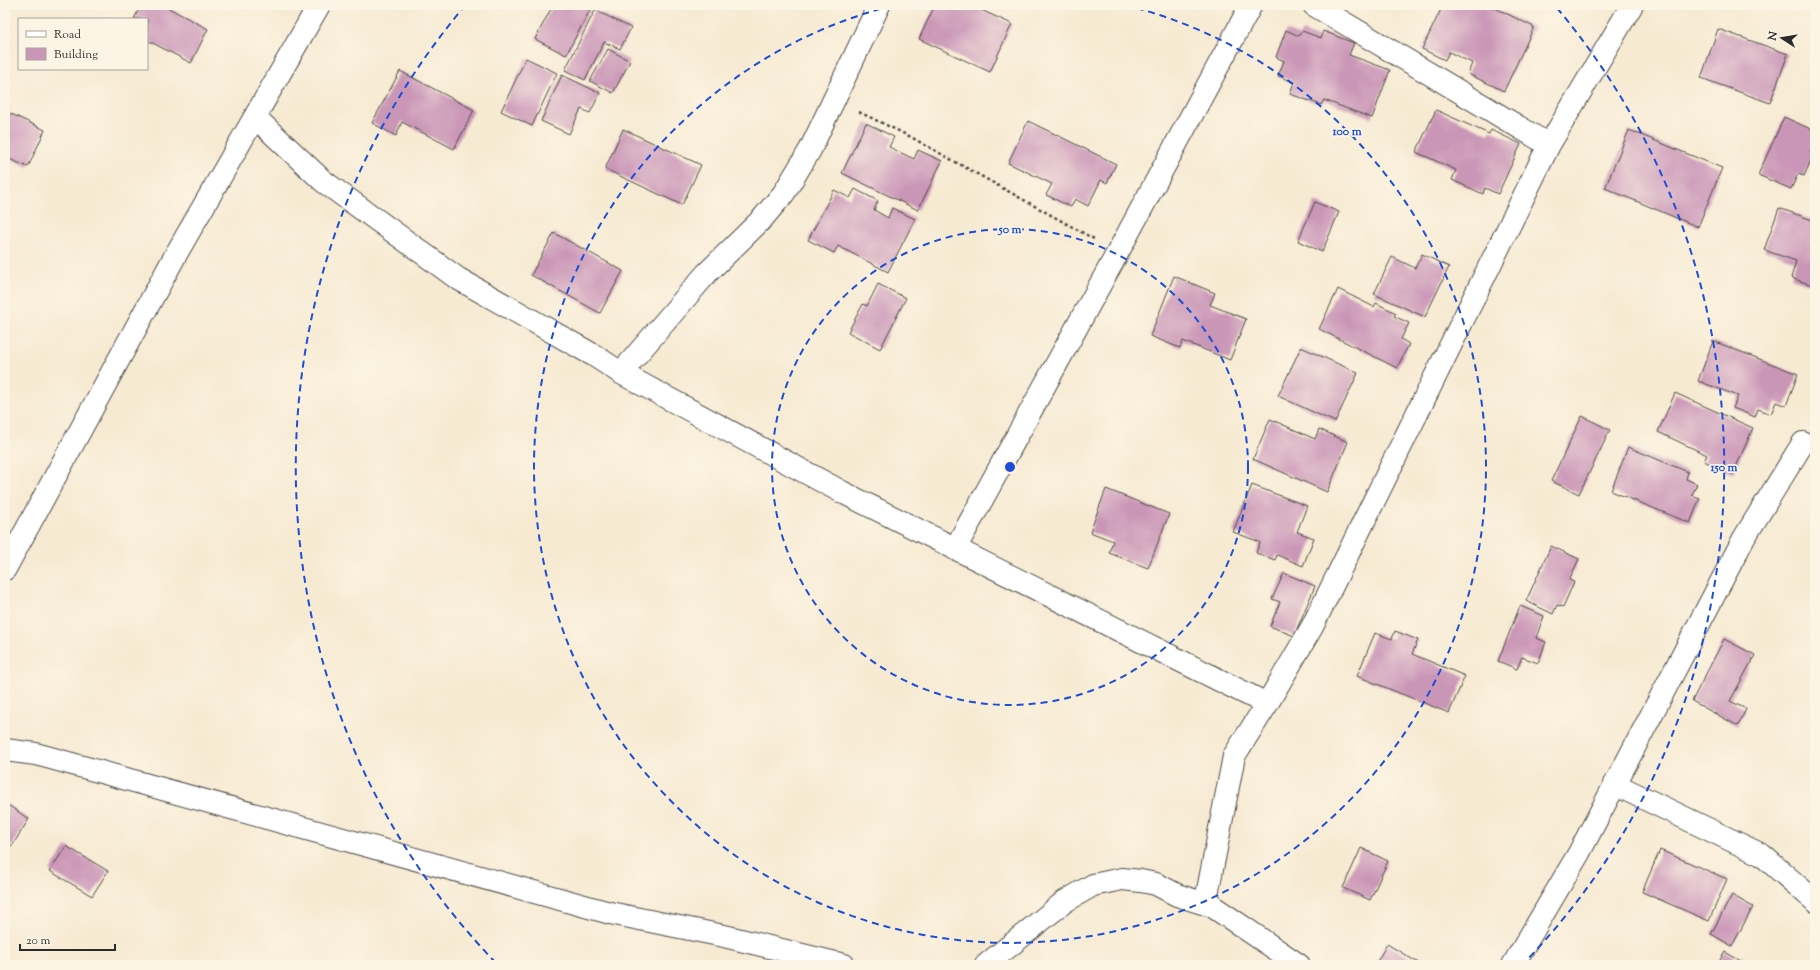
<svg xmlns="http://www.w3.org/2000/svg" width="1820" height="970" font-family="'Sorts Mill Goudy',serif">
	<rect width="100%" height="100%" fill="#fcf5e5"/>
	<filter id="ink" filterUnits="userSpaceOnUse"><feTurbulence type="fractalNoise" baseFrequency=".025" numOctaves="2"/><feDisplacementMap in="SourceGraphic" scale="8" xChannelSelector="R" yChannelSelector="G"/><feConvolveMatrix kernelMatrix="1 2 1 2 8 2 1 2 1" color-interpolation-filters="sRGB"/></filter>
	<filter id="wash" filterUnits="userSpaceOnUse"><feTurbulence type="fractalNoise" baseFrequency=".012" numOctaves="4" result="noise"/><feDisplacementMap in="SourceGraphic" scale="16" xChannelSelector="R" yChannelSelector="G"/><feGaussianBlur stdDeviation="0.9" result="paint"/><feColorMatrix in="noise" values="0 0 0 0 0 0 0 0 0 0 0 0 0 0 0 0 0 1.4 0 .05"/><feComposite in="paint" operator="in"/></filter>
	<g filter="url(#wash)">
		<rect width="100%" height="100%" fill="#f7ead3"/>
		<g id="blocks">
			<!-- building -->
			<path fill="#ca96b7" d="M141,5h22l45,24 -17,34 -44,-23v-21h-13z
				M553,5h28l9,5 -24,45 -31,-16z
				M935,5h35l42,19 -22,48 -71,-33z
				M1443,5h46l45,22 -30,64 -36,-17 4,-11 -23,-11 -4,8 -23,-11z
				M595,10l36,18 -11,21 -16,-7 -19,38 -20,-10z
				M1718,29l70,25 -18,49 -69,-25z
				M1286,30l13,6 3,-5 19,7 2,-7 31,12 -5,12 41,15 -18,48 -48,-18 -3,5 -31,-11 4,-12 -16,-6 6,-15 -8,-4z
				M608,49l22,12 -17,32 -23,-12z
				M526,58l31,15 -25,53 -31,-15z
				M400,71l74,39 -20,39 -52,-27 -6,14 -24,-13z
				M562,75l38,18 -10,20 -9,-4 -12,25 -28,-13z
				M1436,110l53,24 2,-4 30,14 -23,50 -13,-6 -2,6 -31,-14 4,-10 -40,-18z
				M5,111l40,19 -17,37 -23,-10z
				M1784,117l31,14v10l-5,11 4,2 -10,22 -6,-2 -7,15 -33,-14z
				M1028,121l88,43 -9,19 -6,-3 -13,26 -13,-7 -4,8 -25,-12 6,-11 -44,-21z
				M866,123l28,14 -5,10 25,12 4,-9 24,11 -24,49 -76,-37z
				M623,129l78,36 -19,40 -77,-36z
				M1629,130l93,38 -24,59 -93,-39z
				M855,189l23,12 -4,9 14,8 4,-10 23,11 -27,53 -50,-26 -4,7 -26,-13 26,-50 16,8z
				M1315,202l24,10 -17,40 -24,-11z
				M1779,208l36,13v65l-24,-8 5,-17 -32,-11z
				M554,233l69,38 -23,42 -69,-38z
				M1422,254l27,13 -24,50 -51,-23 18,-37 23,11z
				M1174,276l41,17 -5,12 36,14 -16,41 -47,-19 -3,7 -30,-12z
				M878,284l28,14 -26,51 -32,-17 15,-28 4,2z
				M1338,289l36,18 2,-4 20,10 -2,3 15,7 -8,16 8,5 -12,24 -78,-39z
				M1713,341l85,33 -12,32 -10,-4 -5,12 -13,-5 -3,8 -22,-9 5,-12 -40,-15z
				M1301,347l57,26 -23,49 -57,-26z
				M1675,393l78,35 -20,46 -29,-13 3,-6 -49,-23z
				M1582,416l28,14 -31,64 -28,-13z
				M1270,419l45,20 4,-10 29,13 -21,50 -74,-33z
				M1628,447l60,25 -2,7 11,5 -5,11 8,3 -10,25 -79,-32z
				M1252,485l55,21 -10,26 17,6 -11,28 -26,-11 -2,5 -19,-7 4,-11 -27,-10z
				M1106,489l63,25 -21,54 -39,-15 4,-12 -23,-9z
				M1551,546l28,13 -10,21 5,2 -11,25 -6,-2 -4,9 -27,-13z
				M1284,573l31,13 -21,50 -24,-10 10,-24 -8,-3z
				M1520,606l24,10 -8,22 10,4 -8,21 -16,-6 -5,12 -19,-8z
				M1395,631l23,9 -6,14 53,22 -16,37 -92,-37 18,-43 17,6z
				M1724,639l31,16 -25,46 16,8 -8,17 -46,-25z
				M5,803l24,16 -17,27 -7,-5z
				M66,846l42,25 -16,25 -42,-25z
				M1361,848l27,13 -18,39 -27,-12z
				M1660,850l67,29 -18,42 -67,-29z
				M1732,895l21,12 -21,39 -21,-12z
				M1387,944l35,21h-47z
				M1725,952l23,13h-31z"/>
		</g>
	</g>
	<g filter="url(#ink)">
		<use href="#blocks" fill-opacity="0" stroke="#4a4844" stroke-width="1"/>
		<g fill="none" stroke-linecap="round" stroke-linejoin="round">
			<!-- minor casing -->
			<g stroke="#4a4844" stroke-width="24">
				<path id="minor" d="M1314,5l235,140
					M256,118l67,63 134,97 138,78 26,17 221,119 425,212
					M621,373l85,-99 56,-55 22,-26 26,-43 69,-145
					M955,549l163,-297 133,-247
					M5,569l170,-313 144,-251
					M5,750l31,4 574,159 114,23 120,29
					M1614,784l148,71 53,46
					M986,965l78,-63 29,-17 29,-6 19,2 15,3 21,11 35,11
					M1299,965l-87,-59 -5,-11 27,-139 33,-52 45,-77 237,-482 83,-140
					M1513,965l66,-112 165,-315 59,-95"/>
			</g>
			<!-- path -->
			<path stroke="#4a4844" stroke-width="2.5" stroke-dasharray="3 3" stroke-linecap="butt" d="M859,112l50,24 185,103"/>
			<!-- minor -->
			<use href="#minor" stroke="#fff" stroke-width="22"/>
		</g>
	</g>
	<!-- distance rings -->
	<g fill="none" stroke="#1d4ed8" stroke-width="2" stroke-dasharray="7 5">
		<circle cx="1010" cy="467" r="238"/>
		<path d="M1125 5A476 476 0 1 1 895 5"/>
		<path d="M496 963A714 714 0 0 1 463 8M1557 8A714 714 0 0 1 1524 963"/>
	</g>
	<circle cx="1010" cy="467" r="6" fill="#1d4ed8" stroke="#fcf5e5" stroke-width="2"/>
	<g font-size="12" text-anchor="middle" font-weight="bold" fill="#1d4ed8" stroke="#fcf5e5" stroke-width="3.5" stroke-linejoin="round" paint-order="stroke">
		<text x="1347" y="135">100 m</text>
		<text x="1010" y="233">50 m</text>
		<text x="1724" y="471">150 m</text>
	</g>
	<!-- margin -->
	<rect width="1820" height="970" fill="none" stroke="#fcf5e5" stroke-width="20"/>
	<!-- legend -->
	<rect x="18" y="18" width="130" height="52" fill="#fcf5e5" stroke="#a8a49b"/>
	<rect x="26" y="31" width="20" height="6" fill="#ffffff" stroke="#a8a49b"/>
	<text x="54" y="38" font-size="12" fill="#2b2b2b">Road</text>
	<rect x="26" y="48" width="20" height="12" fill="#ca96b7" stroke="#a8a49b"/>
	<text x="54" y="58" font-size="12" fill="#2b2b2b">Building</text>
	<!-- north arrow -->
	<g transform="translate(1782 38) rotate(282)" stroke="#fcf5e5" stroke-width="3" paint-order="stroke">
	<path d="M0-3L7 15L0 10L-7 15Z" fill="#2b2b2b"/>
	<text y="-6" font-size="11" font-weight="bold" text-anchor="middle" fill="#2b2b2b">N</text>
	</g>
	<!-- scale -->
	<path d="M20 944v6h95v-6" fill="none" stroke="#2b2b2b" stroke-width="2"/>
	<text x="26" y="944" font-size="12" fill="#2b2b2b" stroke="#fcf5e5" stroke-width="3" paint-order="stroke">20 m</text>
</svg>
